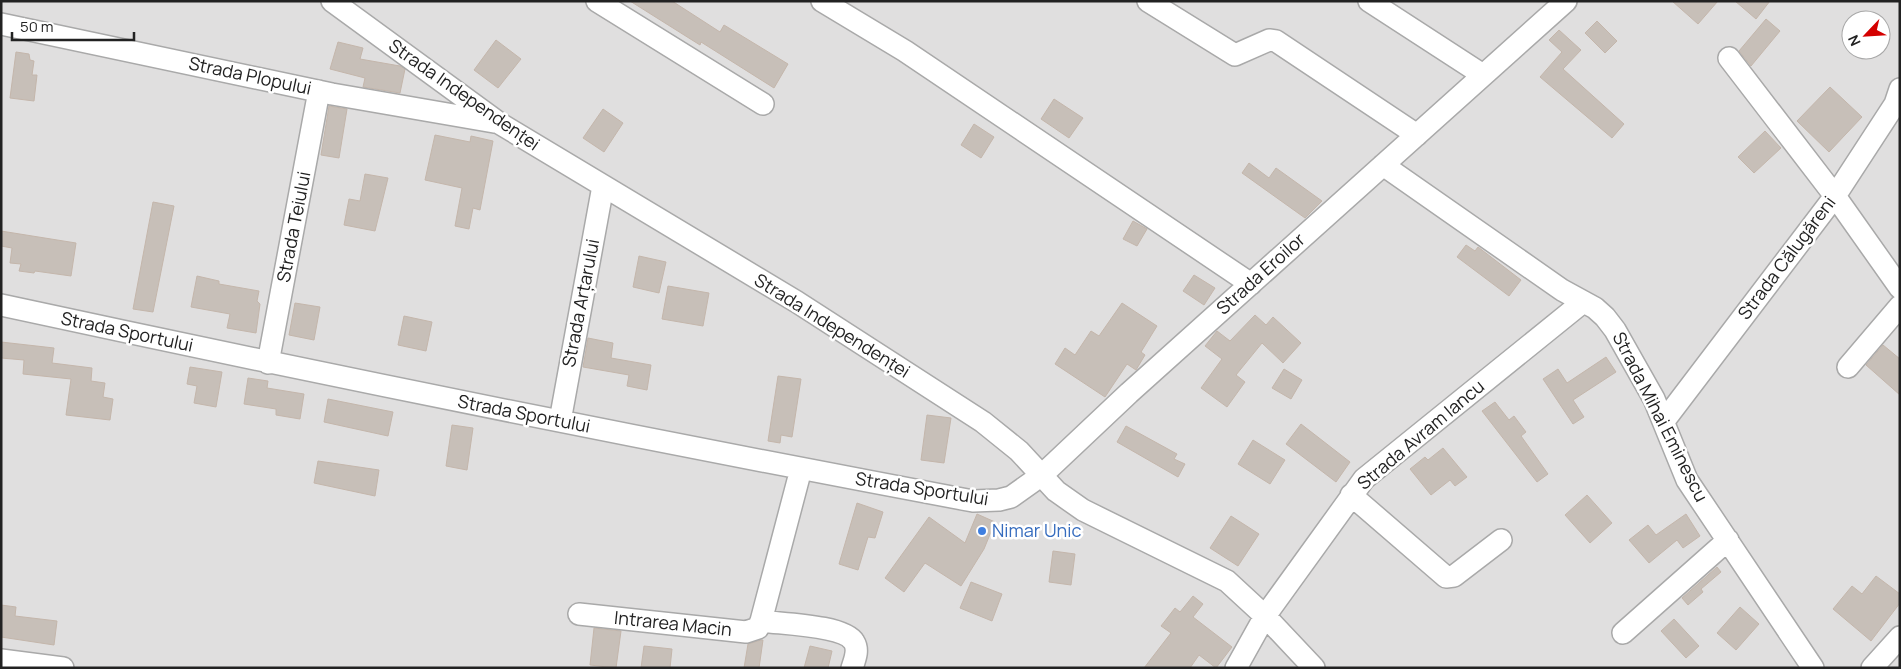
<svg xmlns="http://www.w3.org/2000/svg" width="1901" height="669" font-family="Manrope,sans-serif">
	<rect width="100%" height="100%" fill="#f2efe9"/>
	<!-- residential -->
	<path fill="#e0dfdf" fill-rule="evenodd" d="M1,1h1899v667h-1899zM1851,20h30v30h-30z"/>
	<!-- building -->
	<path fill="#c7bfb8" stroke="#c4b6ab" d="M630,1h42l48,31 4,-7 64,39 -14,24 -73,-46 -1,3z
		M1672,1h46l-20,23z
		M1735,1h35l-14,18z
		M1766,19l14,12 -29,35 -12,-15z
		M1597,21l20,20 -12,12 -20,-20z
		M1559,30l22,20 -18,19 61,55 -12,14 -72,-61 22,-25 -13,-12z
		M496,40l25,19 -23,29 -24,-18z
		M338,42l25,6 -3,11 40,7 5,3 -5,24 -37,-6 2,-9 -35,-9z
		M16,52l13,2 1,6 4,1 -2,14h5l-3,26 -24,-3z
		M1830,87l32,30 -33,35 -32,-31z
		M1054,99l29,19 -14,20 -28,-19z
		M329,106l18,3 -8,49 -18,-3z
		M603,109l20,14 -19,29 -21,-14z
		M974,124l20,13 -13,21 -20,-13z
		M1765,131l16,17 -27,25 -16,-16z
		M435,135l35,7 1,-6 22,5 -13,69 -7,-2 -4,21 -14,-3 7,-38 -37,-8z
		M1249,163l20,15 7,-10 46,33 -17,17 -63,-45z
		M365,174l23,4 -13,53 -31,-6 5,-26 11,2z
		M153,202l21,4 -21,106 -20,-3z
		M1133,221l14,8 -10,17 -14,-7z
		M1,231l75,12 -5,33 -36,-5 -1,2 -15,-2 2,-7 -11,-1 2,-15 -11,-2z
		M1466,245l9,6 3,-4 43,33 -12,16 -52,-39z
		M639,256l27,6 -7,31 -26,-6z
		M1194,275l21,13 -11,17 -21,-14z
		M197,276l22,5v3l40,7 -2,10 3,3 -4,29 -29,-5 3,-14 -39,-7z
		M668,286l41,7 -6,33 -41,-7z
		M295,303l25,4 -6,33 -25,-5z
		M1122,303l35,23 -16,26 4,3 -9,15 -9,-6 -22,33 -50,-33 10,-16 10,7 16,-24 8,5z
		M1255,315l11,10 7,-8 28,26 -18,20 -21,-20 -26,32 9,7 -18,25 -26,-19 21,-29 -17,-13 12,-15 13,10z
		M404,316l28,6 -6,29 -28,-6z
		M588,338l25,5 -2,15 40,7 -4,25 -20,-4 2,-11 -46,-8z
		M1,342l53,6 -2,15 40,5 -1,13 14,2 -2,14 10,2 -3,21 -44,-5 5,-36 -48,-5 1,-14 -23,-2z
		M1883,345l17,14v36l-34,-30z
		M1606,357l10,15 -43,28 11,17 -11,7 -30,-45 15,-10 9,14z
		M190,367l32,5 -6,35 -22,-4 3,-17 -10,-2z
		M1284,369l18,11 -11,19 -19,-11z
		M778,376l23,3 -9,58 -11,-2 -1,8 -12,-2z
		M248,378l20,3 -1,7 37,6 -4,25 -24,-4v-6l-32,-5z
		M328,399l65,13 -5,24 -64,-14z
		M1495,402l14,18 5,-4 12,16 -5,4 27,38 -11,8 -55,-71z
		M927,415l24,3 -7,45 -23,-3z
		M1301,424l49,38 -14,20 -50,-38z
		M452,425l21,3 -6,42 -21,-4z
		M1126,426l51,28 -3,5 11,5 -7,13 -61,-35z
		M1253,440l32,20 -15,24 -32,-20z
		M1443,448l24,29 -12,9 -5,-6 -19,15 -21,-26 15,-12 3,3z
		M318,461l61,9 -4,26 -61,-13z
		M1587,495l25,28 -22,20 -25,-28z
		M857,503l26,9 -8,26 -7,-1 -10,33 -19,-6z
		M977,514l18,8 -11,27 -23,37 -36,-23 -21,29 -19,-14 44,-61 36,26z
		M1686,514l14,22 -17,12 -6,-8 -28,23 -20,-23 19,-15 8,10z
		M1231,516l28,18 -21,32 -28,-18z
		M1053,551l22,3 -4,31 -22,-3z
		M1717,567l4,5 -20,17 2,3 -15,13 -6,-7z
		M1876,576l24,18v9l-29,38 -38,-32 19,-23 10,8z
		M971,582l31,12 -10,27 -32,-13z
		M1193,596l10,8 -10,13 39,30 -16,21 -17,-13 -9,13h-46l27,-35 -10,-7 14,-18 5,4z
		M1,605l15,2 -1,9 42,5 -3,24 -53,-8z
		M1740,607l19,17 -23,26 -19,-17z
		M1674,619l25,27 -13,12 -25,-27z
		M594,628l27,3 -5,37 -26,-3z
		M761,640h2l-4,28h-15l4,-24z
		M644,646l28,3 -2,19h-29z
		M810,646l22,5 -4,17h-24z"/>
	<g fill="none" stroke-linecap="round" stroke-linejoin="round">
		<!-- minor casing -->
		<g stroke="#a9a9a9" stroke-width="24">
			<path id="minor" d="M332,1l167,122 298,179 186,120 36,29 37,40 27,19 144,71 38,35 49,52
				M597,1l166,103
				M822,1l83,50 346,233
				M1148,1l87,54 34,-15 7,1 141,94
				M1369,1l114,74
				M1,24l331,70 162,28
				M1729,58l106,138 65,92
				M1383,165l179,125 33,18 10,9 10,13 39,69 33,81 126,188
				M1,305c323,70 647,135 972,196l26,-1 12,-3 31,-22 87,-82 437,-392
				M268,363l51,-272
				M1848,367l52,-61
				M560,421l43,-235
				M1664,421l171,-225 60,-92 5,-15
				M801,469l-40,152c20,3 83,4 93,21 5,8 1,17 -2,26
				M1351,495l95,82 8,-1 47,-36
				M579,614l167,18 12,-4 3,-7
				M1623,633l105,-93
				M1,660l62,8
				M1236,668l29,-52 99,-137 219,-177
				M1872,668l28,-31"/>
		</g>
		<!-- minor -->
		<use href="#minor" stroke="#fff" stroke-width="21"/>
	</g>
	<!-- markers -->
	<circle fill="#3f7fe0" stroke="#fff" stroke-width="2" cx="982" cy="531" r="5"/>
	<g text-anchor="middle" stroke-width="5" stroke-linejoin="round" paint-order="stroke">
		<!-- street labels -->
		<g font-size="18" fill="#222" stroke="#fff">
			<text transform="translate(250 76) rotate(12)" y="6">Strada Plopului</text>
			<text transform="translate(464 95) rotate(35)" y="6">Strada Independenței</text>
			<text transform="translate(294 227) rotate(-79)" y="6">Strada Teiului</text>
			<text transform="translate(1787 258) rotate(-53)" y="6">Strada Călugăreni</text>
			<text transform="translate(1261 274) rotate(-42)" y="6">Strada Eroilor</text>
			<text transform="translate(581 303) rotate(-79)" y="6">Strada Arțarului</text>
			<text transform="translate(832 326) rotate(32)" y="6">Strada Independenței</text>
			<text transform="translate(127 332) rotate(12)" y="6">Strada Sportului</text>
			<text transform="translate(524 414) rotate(11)" y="6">Strada Sportului</text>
			<text transform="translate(1660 417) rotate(63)" y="6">Strada Mihai Eminescu</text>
			<text transform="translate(1421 435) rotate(-40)" y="6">Strada Avram Iancu</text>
			<text transform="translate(922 489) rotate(9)" y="6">Strada Sportului</text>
			<text transform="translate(673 624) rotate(6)" y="6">Intrarea Macin</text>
		</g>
		<!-- shop labels -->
		<g font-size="18" fill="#366cbe" stroke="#fff" text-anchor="start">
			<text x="992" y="537">Nimar Unic</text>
		</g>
	</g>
	<!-- border -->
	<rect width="1901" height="669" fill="none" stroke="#222222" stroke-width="5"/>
	<!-- north arrow -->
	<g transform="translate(1866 35) rotate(245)"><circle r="24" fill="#ffffff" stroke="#a7a7a7"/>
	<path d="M0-4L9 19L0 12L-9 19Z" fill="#d40000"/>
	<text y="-8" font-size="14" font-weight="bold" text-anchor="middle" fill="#222222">N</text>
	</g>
	<!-- scale -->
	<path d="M12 32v8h122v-8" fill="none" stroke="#222222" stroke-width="2.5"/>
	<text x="20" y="32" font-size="15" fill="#222222" stroke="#ffffff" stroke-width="4" paint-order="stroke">50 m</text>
</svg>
